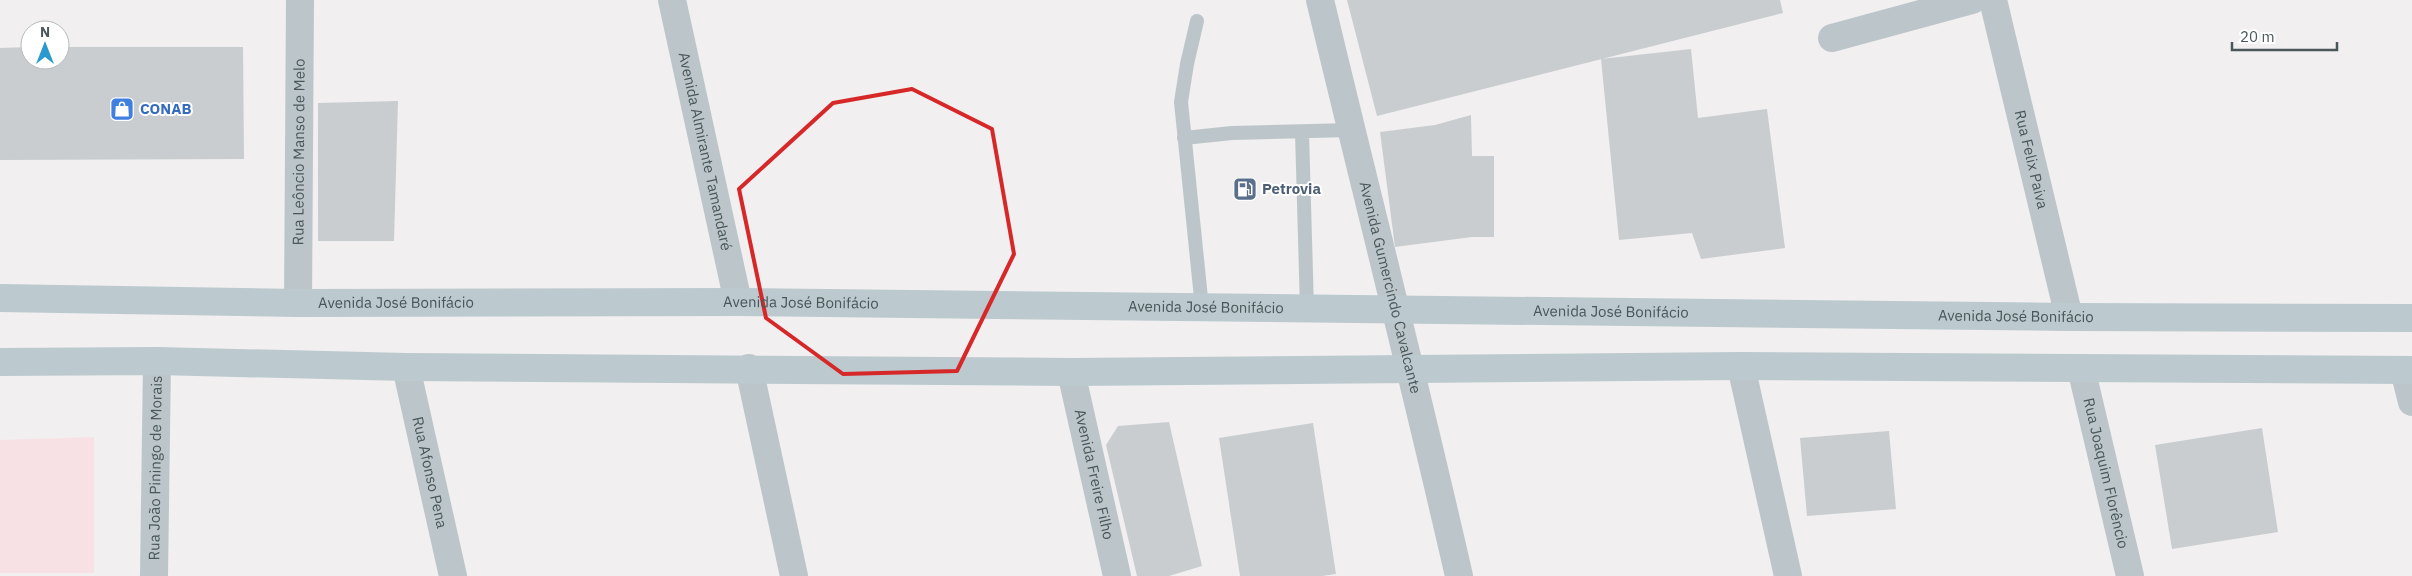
<svg xmlns="http://www.w3.org/2000/svg" width="2412" height="576" font-family="'IBM Plex Sans',sans-serif">
	<rect width="100%" height="100%" fill="#f1efef"/>
	<!-- medical -->
	<path fill="#f8e1e5" d="M94,437v136h-94v-133z"/>
	<!-- building -->
	<path fill="#c9cdd0" d="M1347,0h433l3,13 -406,103z
		M30,47v13h30v-13h183l1,112 -244,1v-112z
		M1691,49l7,69 69,-9 18,139 -84,11 -9,-26 -73,7 -18,-181z
		M398,101l-4,140h-76v-138z
		M1471,115l1,41h22v81h-22l-77,10 -15,-115 55,-7z
		M1169,422l33,144 -33,10h-32l-31,-131 12,-19z
		M1313,423l23,151 -14,2h-82l-21,-138z
		M2262,428l16,104 -106,17 -17,-104z
		M1889,431l7,78 -89,7 -7,-78z"/>
	<g fill="none" stroke-linecap="round" stroke-linejoin="round">
		<!-- service -->
		<path stroke="#bcc6ca" stroke-width="14" d="M1197,21l-10,43 -6,38 21,206
			M1302,132l5,177
			M1184,138l48,-5 119,-3"/>
		<!-- minor -->
		<g stroke="#bcc6ca" stroke-width="28">
			<path id="s1" d="M1320,0c46,192 95,383 139,576"/>
			<path id="s2" d="M1993,0l76,317"/>
			<path d="M1832,38l140,-38"/>
			<path id="s3" d="M298,303l2,-303"/>
			<path d="M1741,366l47,210"/>
			<path id="s4" d="M406,367l47,209"/>
			<path d="M749,368l45,208"/>
			<path id="s5" d="M2081,368l49,208"/>
			<path d="M2404,370l8,32"/>
			<path id="s6" d="M1071,372l46,204"/>
			<path id="s7" d="M154,576l3,-215"/>
		</g>
		<!-- tertiary -->
		<path stroke="#bcc6ca" stroke-width="28" id="s8" d="M672,0l66,302"/>
		<!-- secondary -->
		<g stroke="#bcc9ce" stroke-width="28">
			<path id="s9" d="M0,298l298,5 440,-1 1331,15 343,1"/>
			<path d="M0,362l157,-1 249,6 665,5 670,-6 671,4"/>
		</g>
	</g>
	<!-- marked area -->
	<path fill="none" stroke="#d62828" stroke-width="4" stroke-linejoin="round" d="M912,89l80,40 22,125 -57,117 -114,3 -77,-56 -27,-129 94,-86z"/>
	<!-- icons -->
	<defs>
		<g id="shop-square" transform="scale(1.25)"><rect x="-9" y="-9" width="18" height="18" rx="4" fill="#3f7fe0" stroke="#fff"/><path d="M-5-2.5h2.3a2.7 3.5 0 0 1 5.4 0H5L5.5 6h-11ZM-1.5-2.5h3a1.5 2.3 0 0 0-3 0Z" fill="#fff"/></g>
		<g id="fuel-square" transform="scale(1.25)"><rect x="-9" y="-9" width="18" height="18" rx="4" fill="#5c6f8a" stroke="#fff"/><path d="M-5.5-6h7V0h2V4h1.3V-2.5L3-4.5l.8-.8L6-3V5H2.5V1h-1V6h-7ZM-4.2-4.7v3.2H.2V-4.7Z" fill="#fff"/></g>
	</defs>
	<g fill-rule="evenodd">
		<use href="#shop-square" x="122" y="109"/>
		<use href="#fuel-square" x="1245" y="189"/>
	</g>
	<g text-anchor="middle" stroke-width="4" stroke-linejoin="round" paint-order="stroke">
		<!-- shop labels -->
		<g font-size="15" font-weight="bold" fill="#366cbe" stroke="#fff" text-anchor="start">
			<text x="140" y="114">CONAB</text>
		</g>
		<!-- street labels -->
		<g font-size="15" fill="#49565a" stroke="#fff">
			<text dy="5" stroke="none"><textPath href="#s8" startOffset="155">Avenida Almirante Tamandaré</textPath></text>
			<text dy="5" stroke="none"><textPath href="#s3" startOffset="151">Rua Leôncio Manso de Melo</textPath></text>
			<text dy="5" stroke="none"><textPath href="#s2" startOffset="164">Rua Felix Paiva</textPath></text>
			<text dy="5" stroke="none"><textPath href="#s1" startOffset="296">Avenida Gumercindo Cavalcante</textPath></text>
			<text dy="5" stroke="none"><textPath href="#s9" startOffset="396">Avenida José Bonifácio</textPath></text>
			<text dy="5" stroke="none"><textPath href="#s9" startOffset="801">Avenida José Bonifácio</textPath></text>
			<text dy="5" stroke="none"><textPath href="#s9" startOffset="1206">Avenida José Bonifácio</textPath></text>
			<text dy="5" stroke="none"><textPath href="#s9" startOffset="1611">Avenida José Bonifácio</textPath></text>
			<text dy="5" stroke="none"><textPath href="#s9" startOffset="2016">Avenida José Bonifácio</textPath></text>
			<text dy="5" stroke="none"><textPath href="#s7" startOffset="108">Rua João Piningo de Morais</textPath></text>
			<text dy="5" stroke="none"><textPath href="#s4" startOffset="108">Rua Afonso Pena</textPath></text>
			<text dy="5" stroke="none"><textPath href="#s5" startOffset="108">Rua Joaquim Florêncio</textPath></text>
			<text dy="5" stroke="none"><textPath href="#s6" startOffset="105">Avenida Freire Filho</textPath></text>
		</g>
		<!-- service labels -->
		<g font-size="15" font-weight="bold" fill="#4e5e75" stroke="#fff" text-anchor="start">
			<text x="1262" y="194">Petrovia</text>
		</g>
	</g>
	<!-- north arrow -->
	<g transform="translate(45 45)"><circle r="24" fill="#ffffff" stroke="#b6bbbd"/>
	<path d="M0-4L9 19L0 12L-9 19Z" fill="#2b99ce"/>
	<text y="-8" font-size="14" font-weight="bold" text-anchor="middle" fill="#49565a">N</text>
	</g>
	<!-- scale -->
	<path d="M2232 42v8h105v-8" fill="none" stroke="#49565a" stroke-width="2.5"/>
	<text x="2240" y="42" font-size="15" fill="#49565a" stroke="#ffffff" stroke-width="4" paint-order="stroke">20 m</text>
</svg>
